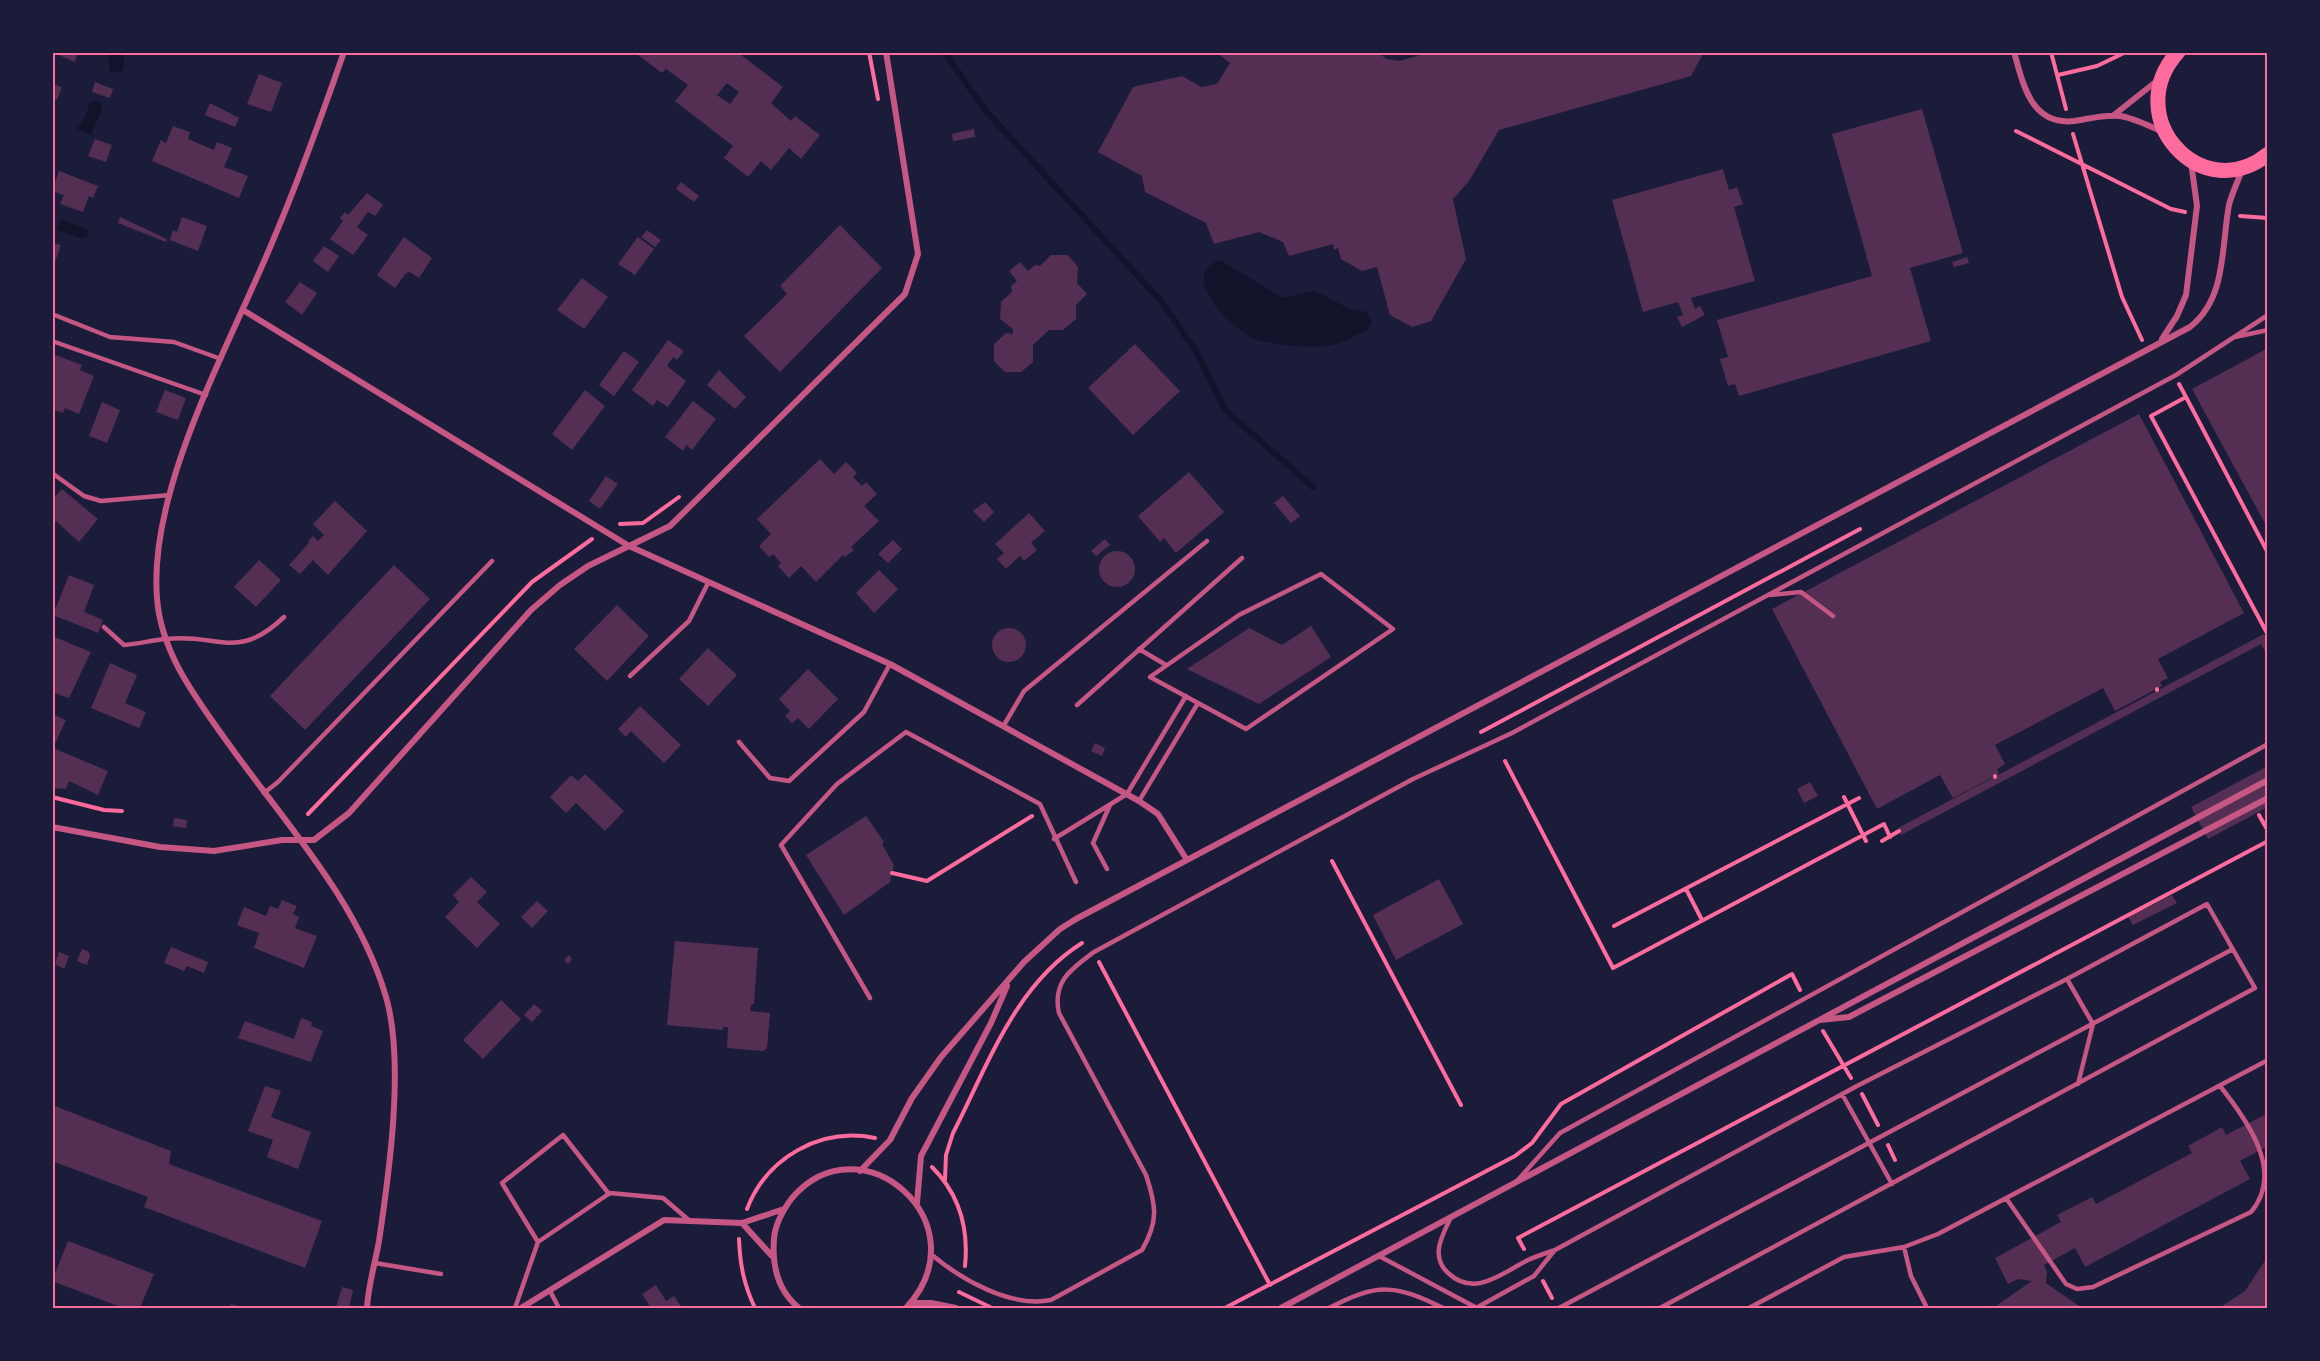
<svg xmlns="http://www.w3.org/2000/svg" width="2320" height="1361" font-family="'Playfair Display',serif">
	<rect width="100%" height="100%" fill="#1b1b3a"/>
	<!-- water -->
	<path fill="#12122b" d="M108,53h15l1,15 -3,4 -11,-1z
		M95,101l5,1 2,7 -11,26 -14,-6 7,-10 6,-16z
		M61,219l26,10 1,7 -5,3 -26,-9z
		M1220,260l62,38 33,-7 35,18 16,3 6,9 -5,9c-12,5 -26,14 -39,16 -15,2 -56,-1 -70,-6 -24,-8 -82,-64 -38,-80z"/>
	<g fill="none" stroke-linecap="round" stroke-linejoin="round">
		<!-- stream -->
		<path stroke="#12122b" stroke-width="6" d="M944,52l42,59 175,190 35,50 29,59 88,77"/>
	</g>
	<!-- building -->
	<path fill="#542f53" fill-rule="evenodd" d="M52,52h26l-3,10z
		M640,52h97l46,35 -12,16 20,18 4,-5 25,19 -19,24 -12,-11 -18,22 -10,-9 -13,16 -24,-19 9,-12 -58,-45 13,-16 -22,-16 -4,4 -24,-18zM727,83l12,9 -9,12 -13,-9z
		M1216,52h160l11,7 12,2 32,-9 272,2 -12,22 -192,54 -30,51 -16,18 13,60 -35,62 -19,6 -22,-12 -13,-48 -15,4 -21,-12 -3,-11 -4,2 -1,-6 -44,12 -6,-14 -24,-10 -45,12 -8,-21 -61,-31 -3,-16 -44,-24 35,-65 49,-11 19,11 16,-3 13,-21z
		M259,74l23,9 -11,29 -24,-8z
		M95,82l18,7 -3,9 -18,-6z
		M52,84l10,3 -5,13 -5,-2z
		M210,103l29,15 -4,9 -30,-12z
		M1922,109l41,144 -53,15 21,73 -192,55 -4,-12 -7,2 -8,-27 8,-2 -11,-37 155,-44 -40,-142z
		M173,126l17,6 -2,7 26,11 3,-8 15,6 -8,19 24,9 -9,22 -87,-37 9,-21 5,3z
		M974,129l1,8 -22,4 -1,-7z
		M95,139l17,6 -6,17 -18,-6z
		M1723,169l6,21 8,-3 6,17 -9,3 21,74 -64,17 4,11 5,-3 5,9 -23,12 -5,-10 6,-2 -5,-13 -35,10 -31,-112z
		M59,171l39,15 -5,12 -4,-2 -6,16 -23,-8 4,-9 -12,-4z
		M681,182l18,14 -5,6 -18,-13z
		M367,193l16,12 -8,11 -7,-4 -11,15 11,8 -15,20 -23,-16 13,-18 -3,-3 5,-6 3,3z
		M120,217l47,22 -1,3 -48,-19z
		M182,217l25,9 -9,25 -28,-11 3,-10 4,2z
		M840,225l42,43 -102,104 -36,-36 43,-42 -7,-8z
		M647,230l14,10 -6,7 -14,-10z
		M404,237l28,21 -13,20 -9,-6 -4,1 -11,15 -18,-13z
		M638,237l16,12 -19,26 -17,-11z
		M52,243l9,2 -8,23h-1z
		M324,246l15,10 -11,16 -15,-11z
		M1051,255h17l10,12 -1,16 10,11 -11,11v14l-13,11h-14l-16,15v17l-12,10h-16l-11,-11v-17l12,-11 7,1v-5l-13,-10 1,-17 11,-10 -1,-6 6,-5 -8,-10 11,-9 8,9 7,-6 5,1z
		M1967,257l2,6 -15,4 -2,-5z
		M582,278l26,19 -24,32 -27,-19z
		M300,282l17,11 -15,22 -17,-13z
		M668,340l16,11 -7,9 -4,-3 -6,9 19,15 -18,26 -11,-7 -4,6 -21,-16z
		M1135,344l45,47 -47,44 -45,-47z
		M2268,348v181l-76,-140z
		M624,351l15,11 -25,34 -15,-11z
		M53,354l29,11 -2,5 14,6 -15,38 -14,-6 -2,5 -11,-4z
		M719,370l27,27 -11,12 -28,-24z
		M165,390l21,8 -8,22 -22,-8z
		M585,390l20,16 -33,44 -20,-16z
		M693,401l23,18 -24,31 -6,-5 -3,6 -18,-14z
		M102,402l18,8 -13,33 -18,-7z
		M2139,414l105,199 -86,46 10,19 -8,4 2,4 -47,25 -12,-23 -108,57 10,19 -8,5 2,4 -4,3 -42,22 -13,-23 -63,34 -105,-200z
		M820,459l14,15 12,-12 11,11 -4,4 9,9 4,-4 11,12 -13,12 15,15 -28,26 3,3 -9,7 -2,-2 -27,27 -15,-16 -12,12 -11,-12 3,-3 -8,-9 -4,3 -10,-11 12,-12 -14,-15z
		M1189,472l35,40 -48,41 -12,-15 -4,4 -22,-26z
		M606,476l12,8 -18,25 -11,-8z
		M62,489l36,30 -19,23 -23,-21 -4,4v-25z
		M1283,496l17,20 -9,7 -17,-20z
		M335,501l32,30 -39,44 -15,-15 -13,14 -11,-9 20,-22 -1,-2 5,-5 5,5 6,-6 -11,-11z
		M985,502l9,10 -10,10 -11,-11z
		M1029,513l16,18 -14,12 6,7 -13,11 -4,-5 -14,13 -9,-10 7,-6 -9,-9z
		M1105,539l5,6 -14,11 -5,-5z
		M893,540l9,9 -14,14 -10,-9z
		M1099 569a18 18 0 1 1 36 0a18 18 0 1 1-36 0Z
		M259,560l22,20 -25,27 -22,-20z
		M394,565l36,34 -125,131 -35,-34z
		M879,570l19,19 -24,24 -18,-20z
		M69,575l25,10 -10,27 19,8 -5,13 -45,-18z
		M617,605l32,31 -42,45 -33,-32z
		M1311,626l20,31 -72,47 -72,-35 62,-41 33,17z
		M992 645a17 17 0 1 1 34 0a17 17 0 1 1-34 0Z
		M2264,634l4,7v16l-7,-13 -360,191 -3,-7z
		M52,636l39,16 -22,46 -17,-6z
		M708,648l29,27 -29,31 -29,-27z
		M110,663l27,12 -12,28 21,9 -7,16 -48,-20z
		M808,669l30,30 -29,30 -11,-11 -6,5 -7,-7 5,-5 -11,-12z
		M640,706l41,39 -17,18 -33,-32 -5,6 -8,-8z
		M52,714l14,6 -13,28 55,23 -10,24 -29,-14 -3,8 -14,-1z
		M1095,743l10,5 -3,8 -11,-5z
		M2268,766v41l-60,32 -17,-32z
		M585,774l39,37 -19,20 -29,-28 -10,10 -16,-16 21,-22 7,6z
		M1810,782l8,14 -14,7 -7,-14z
		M866,816l18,26 -2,2 12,21 -4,17 -46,33 -38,-60z
		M174,818l13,2 -1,8 -13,-2z
		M471,877l16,15 -10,10 23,22 -23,24 -32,-31 14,-15 -6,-7z
		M1439,879l24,45 -67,36 -23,-45z
		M2172,895l5,8 -44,22 -5,-8z
		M282,900l15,6 -4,8 6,3 -4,11 22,8 -13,32 -50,-20 5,-15 -22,-8 7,-18 22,9 4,-10 8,3z
		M537,901l11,10 -16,17 -11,-11z
		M675,941l83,7 -4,56 -3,1 -1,6 20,2 -3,35 -4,3 -36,-3 1,-21h-5v3l-56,-5z
		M171,947l37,15 -4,11 -17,-7 -3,5 -20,-8z
		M82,949l6,2 2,4 -3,10 -10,-4z
		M59,952l10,4 -5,13 -9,-5z
		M569,955l3,4 -4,5 -4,-4z
		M501,1000l20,19 -38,40 -20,-19z
		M534,1004l8,7 -10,11 -8,-7z
		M301,1018l11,4 -1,4 12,5 -12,31 -73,-24 7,-17 49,18z
		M265,1086l16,5 -10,26 40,15 -13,37 -31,-12 6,-17 -25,-9z
		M52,1105l119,46 -2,13 153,57 -17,47 -161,-61 4,-10 -96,-36z
		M2268,1113v33l-28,15 10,18 -165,88 -10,-19 -31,17 3,7 -1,11 36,25h-89l39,-27 -14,-2 -10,5 -13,-26 66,-36 -4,-7 35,-18 4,7 96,-51 -4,-7 34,-19 4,8z
		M68,1241l86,33 -14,34h-17l-71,-27z
		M2268,1256v52h-49l26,-17z
		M656,1285l10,16 8,-5 8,12h-21l-1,-2 -9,2 -9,-14z
		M342,1287l11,3 -4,18h-13z
		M231,1304l12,4h-14z"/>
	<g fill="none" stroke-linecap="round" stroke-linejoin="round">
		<!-- path -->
		<path stroke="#ff6b9d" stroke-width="4" d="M869,52l9,47
			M2051,52l15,57
			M2058,75l39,-9 29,-14
			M2016,131l155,78 14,3
			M2073,134l49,163 20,43
			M2240,216l28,2
			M2179,384l7,13 -35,19 117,219
			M2186,397l82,156
			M620,524l23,-1 36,-26
			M2157,689v1
			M1481,732l379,-203
			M1505,761l108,207 271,-144 6,13
			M1995,776v1
			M52,797l52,13 18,1
			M1844,797l22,44
			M308,814l224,-232 60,-43
			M2259,815l9,16
			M1882,841l17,-10
			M1332,861l129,244
			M892,873l35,8 105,-65
			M1686,889l16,31
			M1614,926l245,-128
			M1099,962l171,323
			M1823,1031l28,47
			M1862,1094l16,31
			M1888,1145l7,15
			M932,1167c27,27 37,60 33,99
			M945,1180l1,-25 7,-22c35,-68 62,-148 129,-190
			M747,1209c20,-52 74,-82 128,-71
			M739,1239c1,26 5,46 16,69
			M1524,1249l-6,-11 750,-397
			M1543,1281l9,17
			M959,1292l33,16
			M1225,1308l290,-152 17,-13 29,-39 231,-130 8,16"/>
		<!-- service -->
		<path stroke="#c65784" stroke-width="4.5" d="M52,314l58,23 64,5 47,17
			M2235,337l33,-7
			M52,341l154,54
			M52,473l32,23 17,5 69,-6
			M1321,574l72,55 -147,100 -96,-52 89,-62z
			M1770,595l31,-3 32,24
			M104,627l20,18c15,-1 28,-5 42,-6 53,-6 71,23 118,-22
			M1139,649l27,16
			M630,676l59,-55 19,-38
			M1077,705l165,-147
			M1004,725l20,-34 183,-150
			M739,742l31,36 19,3 75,-69 26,-48
			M264,793l14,-11 214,-221
			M1139,801l59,-98
			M1054,839l73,-45 59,-98
			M1107,869l-14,-26 17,-38
			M2067,979l26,45 -15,60
			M870,998l-89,-153 56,-61 69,-52 134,72 36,78
			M1842,1094l50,90
			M1517,1181l43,-48 708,-389
			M2006,1198l60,86 11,5 16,-2 158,-75c34,-40 -4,-92 -31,-126
			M1451,1217c-9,19 -21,39 -3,56 27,25 54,0 80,-13 9,-4 18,-7 27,-10l302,-164 210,-107 140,-75 48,84 -595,320
			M538,1242l-36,-59 61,-48 46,59
			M1904,1247l7,29 16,32
			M932,1255c30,25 79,53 119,45l91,-50c17,-29 14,-45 4,-75l-87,-162c-7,-31 12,-44 35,-61l319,-173 99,-46 664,-358 92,-60
			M1379,1256l98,52
			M375,1263l66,11
			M550,1291l9,17
			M515,1308l23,-66 72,-49 53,5 27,23
			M1329,1308c48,-25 66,-24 114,0
			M1476,1308l58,-32 20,-25
			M1559,1308l674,-359
			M1749,1308l95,-51 60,-10 34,-13 330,-174"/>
		<!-- minor -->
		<path stroke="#c65784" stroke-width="6" d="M344,52c-22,63 -44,125 -70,186 -42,103 -126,249 -117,360 4,56 40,101 71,145 57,80 130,158 158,254 19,65 3,177 -7,244 -4,23 -11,45 -12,67
			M2014,52c9,32 17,74 60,69 14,-2 31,-7 46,-5 14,2 29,10 43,16
			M2114,115l44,-35
			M243,310l386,236 261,118 249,137 19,13 29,46
			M2162,339l15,-23 9,-21 11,-89 -6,-44
			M52,827l108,20 54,4 68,-11h32l35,-27 182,-203 29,-25 28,-19 82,-40 235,-232 13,-40 -32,-202
			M1820,1020l29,-3 419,-219
			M860,1171l30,-31 22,-42 29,-41 83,-95 36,-33 16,-10 1114,-592c37,-29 31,-80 39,-122 3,-12 9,-24 13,-35
			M917,1203l4,-47 70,-133 16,-37
			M742,1223l30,33
			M910,1303h21l25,5
			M521,1308l143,-88 78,3 42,-14
			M799,1308c-21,-17 -27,-43 -25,-69 1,-15 9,-29 18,-41 69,-81 192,26 114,110
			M1281,1308l987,-528"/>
		<!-- primary -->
		<path stroke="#ff6b9d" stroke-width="15" d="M2178,52c-59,65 24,156 90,102"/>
	</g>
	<!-- border -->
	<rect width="2320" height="1361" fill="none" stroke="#1b1b3a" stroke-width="108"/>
	<rect x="54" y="54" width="2212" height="1253" fill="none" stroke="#ff6b9d" stroke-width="2"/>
</svg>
